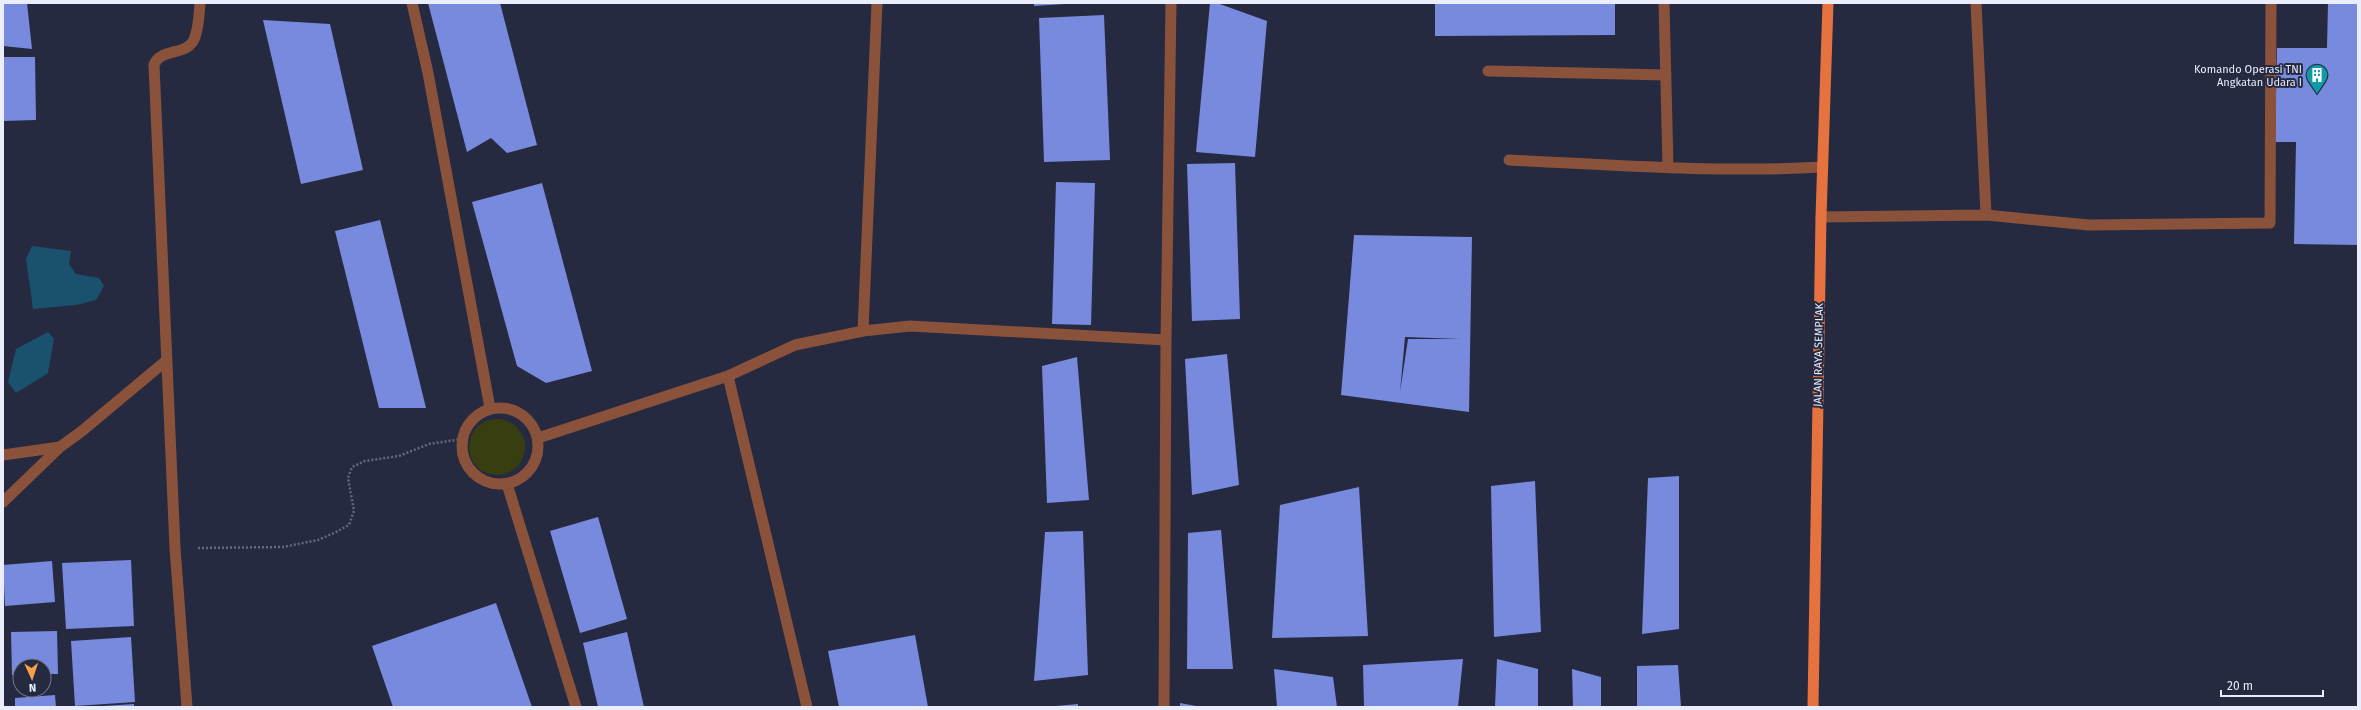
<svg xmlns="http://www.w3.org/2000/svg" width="2361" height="710" font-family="'Fira Sans',sans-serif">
	<rect width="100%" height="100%" fill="#252a40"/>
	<!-- green -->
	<path fill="#393e10" d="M469 447a28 28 0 1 1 56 0a28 28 0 1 1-56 0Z"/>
	<!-- water -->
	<path fill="#19516e" d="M32,246l39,5 -2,13 7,10 23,4 5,8 -8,14 -20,5 -43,4 -7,-50z
		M48,332l6,7 -6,34 -32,20 -8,-11 8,-33z"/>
	<!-- building -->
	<path fill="#788add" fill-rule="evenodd" d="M3,3h24l5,46 -29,-3z
		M428,3h72l37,142 -30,8 -16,-15 -24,14z
		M1034,3h31v1l-31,2z
		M1210,3h7l50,18 -12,136 -59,-5z
		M1435,3h180v32l-180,1z
		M2328,3h30v242l-64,-1 2,-102h-21l2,-94h50z
		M1104,15l6,145 -66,2 -5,-144z
		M263,20l67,4 33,146 -62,14z
		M3,57h32l1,63 -33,1z
		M1235,163l5,156 -48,2 -5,-157z
		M1056,182l39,1 -4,142 -39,-1z
		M542,183l50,188 -46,12 -29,-17 -45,-164z
		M380,220l46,188h-47l-44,-177z
		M1354,235l118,2 -3,175 -128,-17zM1405,337l55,2h-52l-8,53z
		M1227,354l12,131 -47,10 -7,-136z
		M1077,357l12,143 -42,3 -5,-137z
		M1679,476v153l-37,5 6,-156z
		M1535,481l6,151 -47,5 -3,-151z
		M1359,487l9,149 -96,2 8,-133z
		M598,517l29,102 -47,14 -30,-102z
		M1221,530l12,139h-46l1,-136z
		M1083,531l5,144 -54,6 11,-149z
		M131,560l3,66 -68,3 -4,-66z
		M52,561l3,41 -50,4 -2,-41z
		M496,603l36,104h-139l-21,-61z
		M57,631l1,43h-14v-8h-24v9h-8l-1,-43z
		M627,632l17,75h-46l-15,-64z
		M915,635l13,72h-89l-11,-56z
		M131,637l4,65 -60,4 -4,-65z
		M1463,659l-5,48h-94l-1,-42z
		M1497,659l41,10v38h-43z
		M1678,665l3,42h-44v-41z
		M1274,669l59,8 4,30h-60z
		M1572,669l29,8v30h-28z
		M55,695l1,12h-41v-9z
		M1180,703l16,3v1h-16z
		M134,704v3h-31v-1z
		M1078,704v3h-22v-1z"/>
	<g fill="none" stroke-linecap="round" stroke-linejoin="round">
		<!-- path -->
		<path stroke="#64697c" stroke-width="2.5" stroke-dasharray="2 2" stroke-linecap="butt" d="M198,548l85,-1 35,-7 16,-7 15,-8 5,-14 -6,-33 4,-11 13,-6 34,-5 30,-12 33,-5"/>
		<!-- service -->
		<path stroke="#8a523b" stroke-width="11" d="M1664,3l4,164
			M1488,71l178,4
			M1509,160c104,5 209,13 313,7
			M1986,215l103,10 181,-2 1,-220
			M1821,217l165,-2 -10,-212
			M863,331l14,-328"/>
		<!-- minor -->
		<path stroke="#8a523b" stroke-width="11" d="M412,3l16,70 62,335
			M728,376l79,331
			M462 446a38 38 0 1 1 76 0a38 38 0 1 1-76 0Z
			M538,438l190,-62 67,-31 68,-14 47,-5 256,14
			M3,455l57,-8
			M507,484l69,223
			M3,502l57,-55 22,-16 85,-71
			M187,707l-12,-159 -21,-483c6,-18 35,-8 41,-28 4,-11 4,-23 5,-34
			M1164,707l2,-367 5,-337"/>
		<!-- primary -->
		<path stroke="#e67240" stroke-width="11" d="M1813,707l8,-490 7,-214"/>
	</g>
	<!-- icons -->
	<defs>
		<g id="building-pin" transform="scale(1.15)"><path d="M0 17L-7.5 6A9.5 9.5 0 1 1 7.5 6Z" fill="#0f9aa8" stroke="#252a40"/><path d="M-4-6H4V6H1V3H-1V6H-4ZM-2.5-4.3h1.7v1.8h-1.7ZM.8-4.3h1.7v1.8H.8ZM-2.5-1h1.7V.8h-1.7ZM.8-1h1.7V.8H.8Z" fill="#fff"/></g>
	</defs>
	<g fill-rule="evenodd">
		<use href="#building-pin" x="2317" y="75"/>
	</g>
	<g text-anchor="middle" stroke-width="4" stroke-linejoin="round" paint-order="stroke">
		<!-- poi labels -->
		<g font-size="11" fill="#e9edfc" stroke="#252a40" text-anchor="end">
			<text x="2302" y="73">Komando Operasi TNI<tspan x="2302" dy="13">Angkatan Udara I</tspan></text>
		</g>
		<!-- street labels -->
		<g font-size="11" fill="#e9edfc" stroke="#252a40">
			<text transform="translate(1818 355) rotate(-89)" y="4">JALAN RAYA SEMPLAK</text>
		</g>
	</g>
	<!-- border -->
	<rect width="2361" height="710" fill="none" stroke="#e9edfc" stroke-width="8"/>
	<!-- north arrow -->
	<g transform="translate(32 678) rotate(177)"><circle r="19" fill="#252a40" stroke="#73788b"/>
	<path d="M0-3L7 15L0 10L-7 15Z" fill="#f8a04b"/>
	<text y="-6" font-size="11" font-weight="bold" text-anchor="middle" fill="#e9edfc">N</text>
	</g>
	<!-- scale -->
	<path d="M2221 690v6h102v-6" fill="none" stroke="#e9edfc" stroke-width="2"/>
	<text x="2227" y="690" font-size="12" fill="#e9edfc" stroke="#252a40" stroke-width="3" paint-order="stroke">20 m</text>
</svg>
